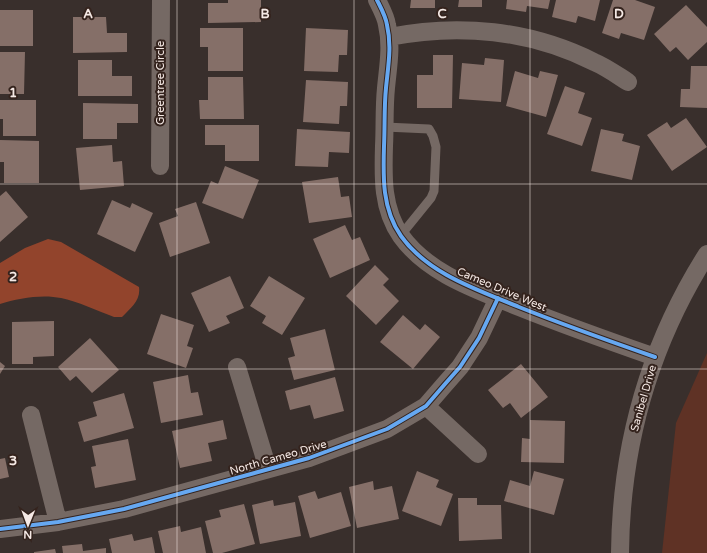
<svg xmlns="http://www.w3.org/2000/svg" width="707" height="553" font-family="'Varela Round',sans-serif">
	<rect width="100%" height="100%" fill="#392f2c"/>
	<!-- green -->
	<path fill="#5f3225" d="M707,353v200h-45l14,-130z"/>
	<!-- water -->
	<path fill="#92442c" d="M48,239l13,3 78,45c2,13 -8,21 -17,30h-8c-16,-6 -37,-16 -53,-19 -18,-4 -43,0 -61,6v-41l25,-15z"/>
	<!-- building -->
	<path fill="#856f68" d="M228,0h33v22l-53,1v-20h20z
		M411,0h24v8h-25z
		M459,0h23v7h-24z
		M507,0h43l-2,9 -21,-3 -1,6 -20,-3z
		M556,0h44l-5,21 -17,-5 -2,7 -24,-6z
		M613,0h22l20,7 -11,33 -23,-7 -2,6 -17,-6z
		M686,5l21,22v15l-19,18 -12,-13 -6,5 -16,-18z
		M0,10h33v36h-33z
		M73,17h33l1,16h20v19l-54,1z
		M200,28h43v43h-35v-24h-8z
		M306,28l42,2 -1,25h-8l-1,17 -34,-1z
		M0,52h25l-1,42h-24z
		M433,55h20l-1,53h-35v-33h16z
		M485,58l19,2 -3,42 -42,-3 3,-36 22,2z
		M78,60h34v16h20v20h-54z
		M691,66h16v42l-27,-1 1,-18h9z
		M515,71l23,7 2,-7 18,4 -12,42 -40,-11z
		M208,77h35l1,42h-44l-1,-19h9z
		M306,80l42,2 -1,24h-7l-1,18 -36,-2z
		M565,86l20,7 -7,20 14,5 -10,28 -35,-12z
		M0,100h36v36h-33v-17h-3z
		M83,103l55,1v19h-21v16h-34z
		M686,118l21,29 -35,24 -25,-36 20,-13 4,6z
		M205,125h54v36h-34v-16h-20z
		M297,129l53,3 -1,21 -20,-1 -1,15 -33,-1z
		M601,129l23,5 -2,7 18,5 -8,34 -41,-9z
		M0,140l39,1v42h-35v-21h-4z
		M112,145l1,17 9,-1 2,25 -44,4 -4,-42z
		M225,166l34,14 -16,39 -41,-16 9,-22 7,3z
		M338,177l3,20 8,-1 3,21 -43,6 -7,-41z
		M6,191l22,26 -28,25v-46z
		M112,200l18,8 2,-5 21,10 -18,39 -38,-18z
		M196,202l14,41 -40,14 -11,-34 19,-7 -3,-7z
		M345,225l7,15 8,-3 10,23 -40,18 -17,-39z
		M375,265l14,14 -6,6 16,16 -23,24 -30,-29z
		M230,276l14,32 -18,8 4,7 -21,9 -18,-39z
		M269,276l36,22 -23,37 -20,-12 4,-7 -16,-10z
		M161,314l33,11 -7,21 6,2 -7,20 -39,-14z
		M403,315l17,15 5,-6 15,13 -27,32 -33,-27z
		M54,321v35l-21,1v7h-21v-42z
		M325,329l10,41 -41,10 -6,-22 7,-2 -5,-18z
		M90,338l29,32 -27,23 -16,-17 -6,5 -12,-14z
		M0,362l5,4 -5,8z
		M521,364l27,33 -27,21 -11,-15 -7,5 -15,-18z
		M188,375l3,18 7,-1 5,23 -42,8 -8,-41z
		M335,377l9,34 -30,8 -4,-14 -20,5 -5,-19z
		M124,393l10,35 -50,14 -6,-20 19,-6 -4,-14z
		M223,420l4,19 -19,4 4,18 -32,7 -8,-37z
		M530,420l35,1 -1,42 -43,-1 1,-24 8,1z
		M128,439l8,41 -41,8 -4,-21 5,-1 -4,-20z
		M5,458l4,19 -9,2v-20z
		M417,471l22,9 -3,7 17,7 -12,32 -39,-15z
		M534,471l30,8 -10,36 -50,-14 6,-21 20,6z
		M373,481l1,9 18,-4 7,33 -42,9 -8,-41z
		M315,491l3,8 23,-7 10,34 -41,12 -12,-42z
		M458,498h19v7h24l1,34 -43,2z
		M273,500l1,6 21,-4 6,34 -41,8 -8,-39z
		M244,504l11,40 -33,9h-9l-8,-32 16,-4 -2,-7z
		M180,526l1,6 20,-5 5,26h-43l-5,-22z
		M132,534l2,7 18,-4 3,16h-43l-3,-14z
		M82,544l1,7 23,-3v5h-43l-1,-7z
		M55,549l1,4h-22v-1z"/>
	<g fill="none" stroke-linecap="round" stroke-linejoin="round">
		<!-- service -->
		<path stroke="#756964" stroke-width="9" d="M385,127l44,2 4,7 3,11 -2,44 -3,7 -30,37"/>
		<!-- minor -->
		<path stroke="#756964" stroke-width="18" d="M377,0c4,8 9,17 10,25 5,21 1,42 -1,63 -2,19 -1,39 -2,58 -1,31 -2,63 17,90 27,38 77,54 118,71 45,18 90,34 136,50
			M389,37c70,-14 141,-7 205,25 12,5 23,13 34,20
			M160,166l1,-166
			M237,367l31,102
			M426,406l52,48
			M31,415l27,107
			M0,529l58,-7 66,-13 185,-51 78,-29 39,-23 19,-22 15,-17 19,-29 19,-40
			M620,553c1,-107 30,-209 87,-299"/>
		<!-- cycleway casing -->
		<g stroke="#34231d" stroke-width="6">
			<path id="cycleway" d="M377,0c4,8 9,17 10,25 5,21 1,42 -1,63 -2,19 -1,39 -2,58 -1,31 -2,63 17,90 27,38 77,54 118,71 45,18 90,34 136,50
				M0,529l58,-7 66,-13 185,-51 78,-29 39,-23 19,-22 15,-17 19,-29 19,-40"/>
		</g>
		<!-- cycleway -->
		<use href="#cycleway" stroke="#66a8f1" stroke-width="4"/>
	</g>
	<!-- grid -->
	<path fill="none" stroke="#f5e9e5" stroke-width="1" stroke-opacity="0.55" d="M177,0v553M354,0v553M530,0v553M0,184h707M0,369h707"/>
	<g text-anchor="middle" stroke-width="4" stroke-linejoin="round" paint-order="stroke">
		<!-- street labels -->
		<g font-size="11" fill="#f5e9e5" stroke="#34231d">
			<text transform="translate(160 83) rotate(-90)" y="4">Greentree Circle</text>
			<text transform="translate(502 289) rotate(23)" y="4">Cameo Drive West</text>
			<text transform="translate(643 398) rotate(-74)" y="4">Sanibel Drive</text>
			<text transform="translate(278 457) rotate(-16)" y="4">North Cameo Drive</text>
		</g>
	</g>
	<g font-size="13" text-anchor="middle" font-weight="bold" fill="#f5e9e5" stroke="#34231d" stroke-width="4" stroke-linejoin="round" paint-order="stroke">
		<text x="88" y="18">A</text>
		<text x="265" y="18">B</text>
		<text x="442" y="18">C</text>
		<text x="619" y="18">D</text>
		<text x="13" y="97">1</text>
		<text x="13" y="281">2</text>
		<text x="13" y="465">3</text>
	</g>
	<!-- north arrow -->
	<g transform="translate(28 525) rotate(181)" stroke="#34231d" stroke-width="3" paint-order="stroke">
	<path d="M0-3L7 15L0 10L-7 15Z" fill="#f5e9e5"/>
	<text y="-6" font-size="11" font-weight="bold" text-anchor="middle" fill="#f5e9e5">N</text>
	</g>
</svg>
